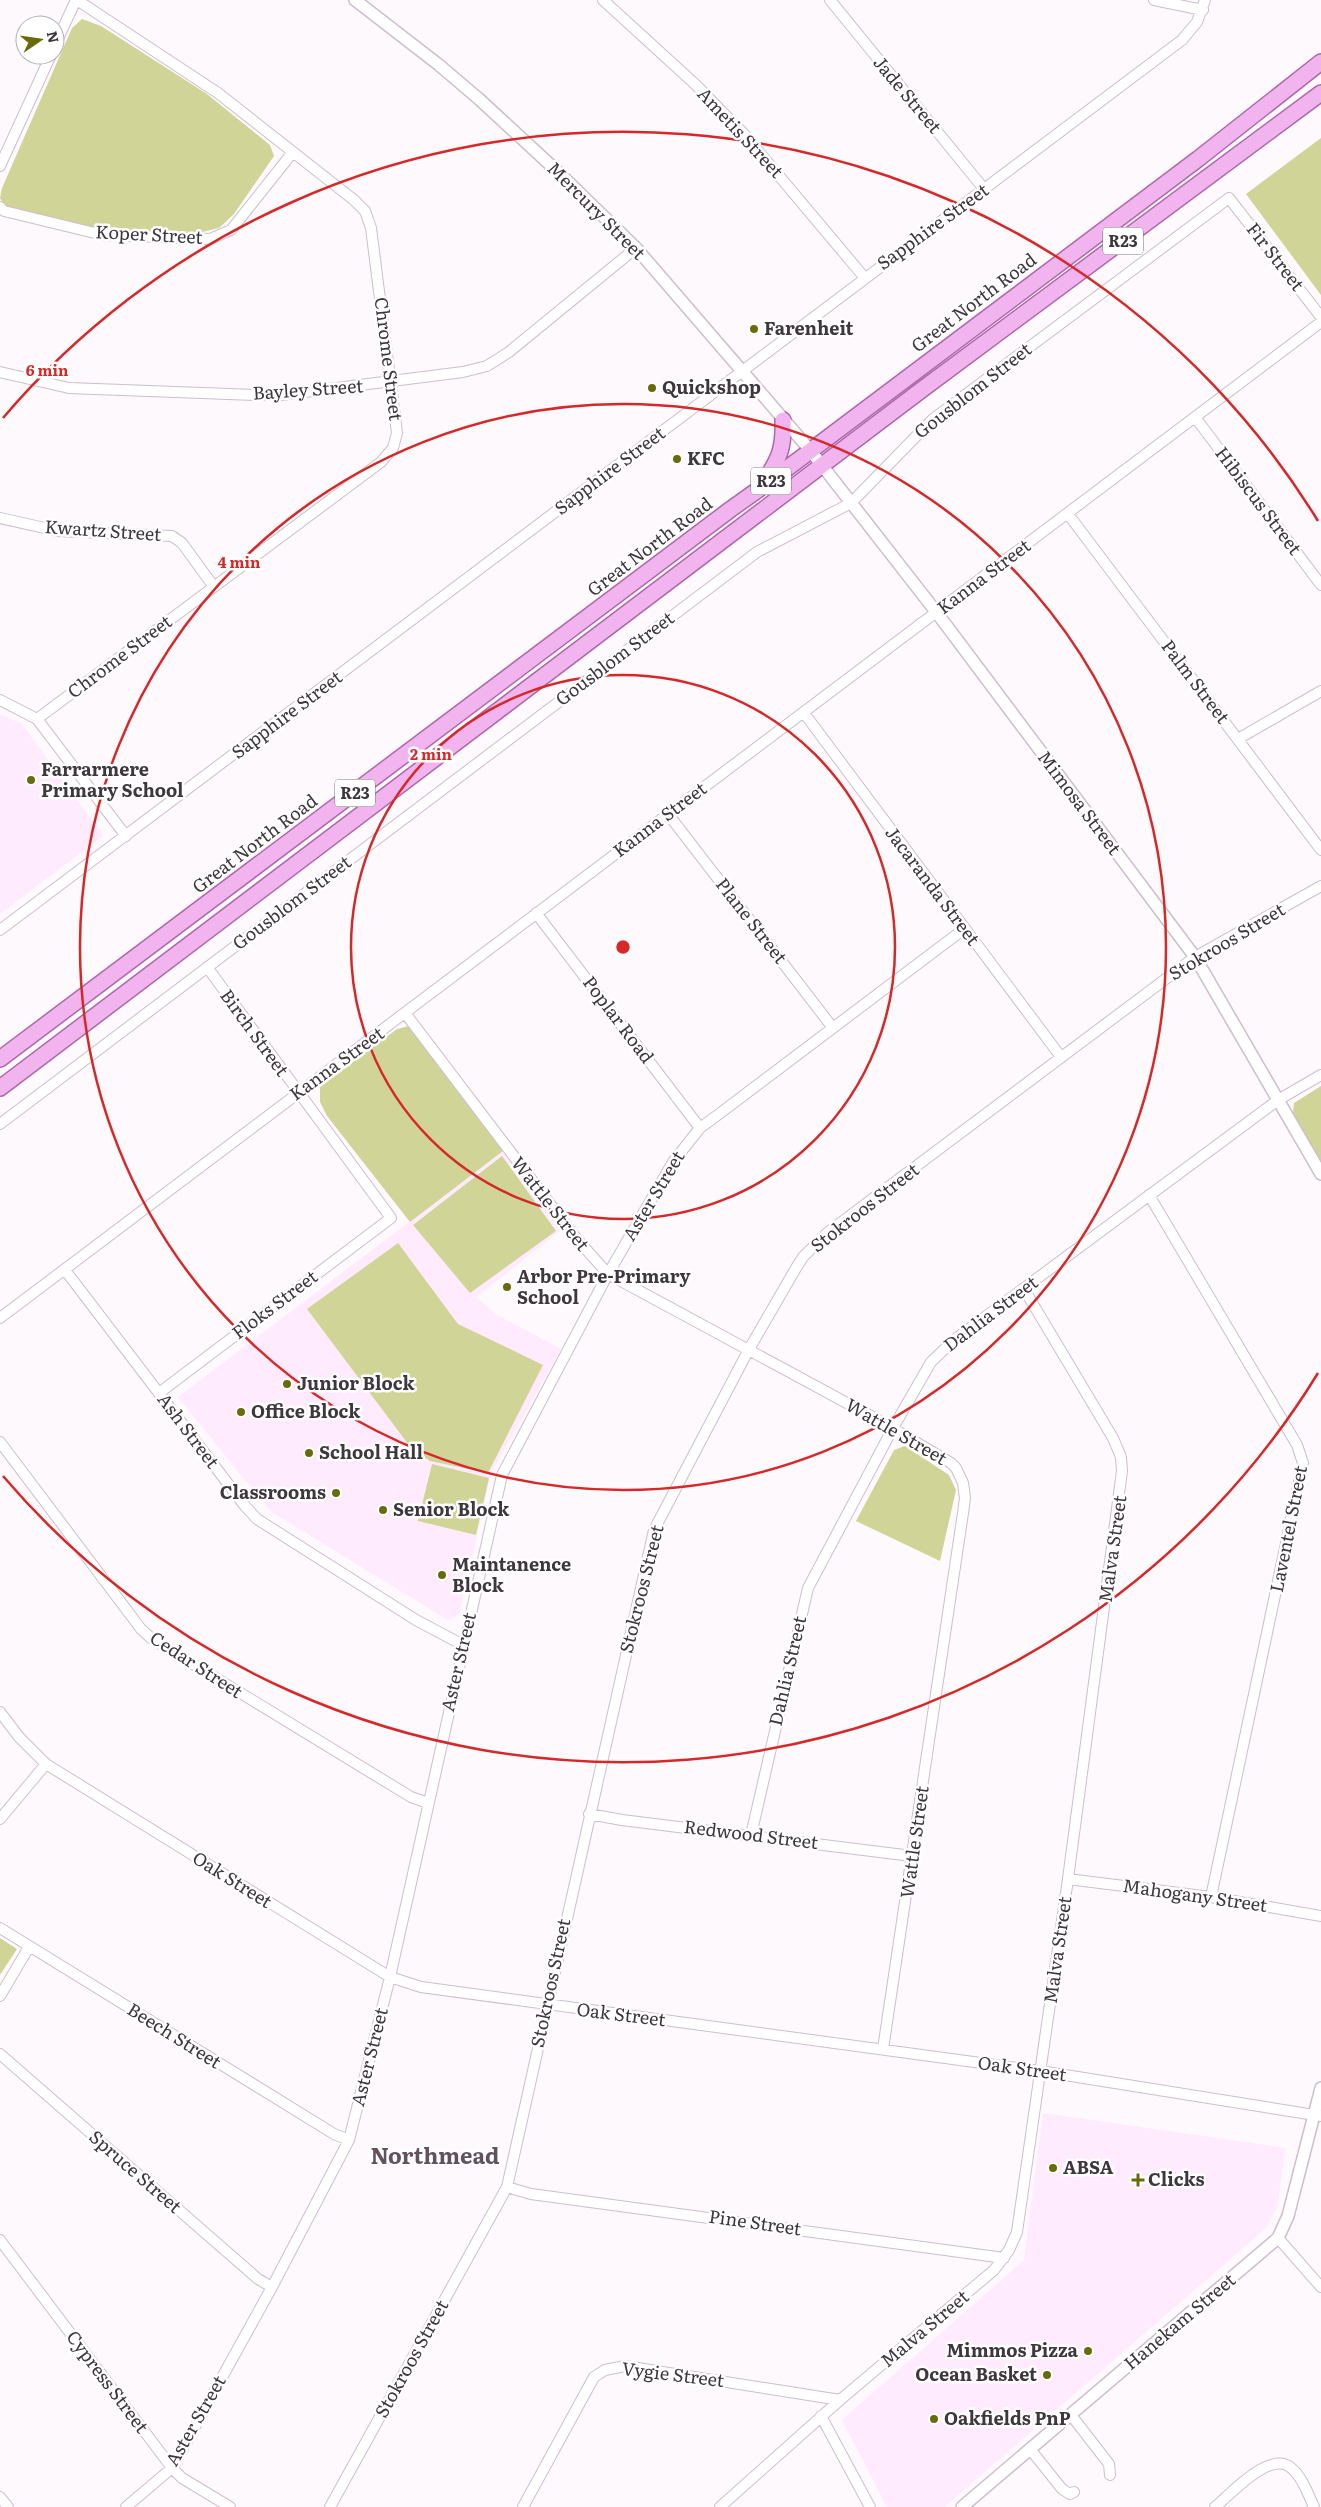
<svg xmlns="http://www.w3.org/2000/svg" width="1321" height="2507" font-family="Literata,serif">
	<rect width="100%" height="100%" fill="#fdf9fd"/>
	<!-- built -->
	<path fill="#ffebfd" d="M0,714l22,10 81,112 -103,78z
		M503,1151l58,79 -85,67 21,18 64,34 -70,124 -32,142 -11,5 -178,-109 -92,-114z
		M1043,2113l242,35 -7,57 -12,23 -322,279h-57l-45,-87 182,-160z"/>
	<!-- green -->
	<path fill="#d0d496" d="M82,19l19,7 106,68 63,51 4,11 -40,58 -15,14 -17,4 -98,-1 -99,-23 -5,-10 2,-10 70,-160z
		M1321,138v157l-75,-101z
		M409,1026l9,6 85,119 -93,71 -83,-106 -7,-14v-15l77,-58z
		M1321,1086v75l-28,-48 1,-10z
		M502,1156l54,75 -86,62 -57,-68z
		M398,1243l60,81 85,41 -55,108 -58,-12 -19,-13 -104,-139z
		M905,1446l44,29 7,15 -16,71 -84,-40 38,-71z
		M432,1464l57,14 -13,57 -58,-14z
		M0,1938l17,11 -17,26z"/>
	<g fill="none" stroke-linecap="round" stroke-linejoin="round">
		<!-- minor casing -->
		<g stroke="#cfbdcd" stroke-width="12">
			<path id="minor" d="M603,0l93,85 47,48 121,144
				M830,0l154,189
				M1154,0l49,10
				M55,45l21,-45
				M0,166l51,-111
				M0,207l4,4 99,24 107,4 21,-9 62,-78
				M0,372l69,16 186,7h26l182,-23 24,-6 22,-14 127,-104
				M1195,417l126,168
				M1068,514l253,336
				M0,518l58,13 114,5 10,7 32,44
				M0,700l37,19 89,117
				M804,713l257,344
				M37,719l344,-257 12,-14 4,-15 -26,-205 -6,-17 -11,-11 -136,-107 -141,-93
				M1238,739l83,-48
				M668,814l165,214
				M536,913l164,215
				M0,930l1182,-890 15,-18 8,-22
				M405,1013l171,225 32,36 274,148 69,41 5,5 7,15 2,15 -2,15 -80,536
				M0,1124l757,-572 94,-49 82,-84 296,-221 92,119
				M1149,1195l148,250 6,18 -92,434
				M65,1270l180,236 12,13 159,101 47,25
				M0,1318l1321,-996
				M159,1393l232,-175 -184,-251
				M0,1442l141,187 11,10 259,158 17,6
				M0,1712l19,25 27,27 344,213 31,10 619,84 281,45
				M589,1814l33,6 290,36
				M0,1819l46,-55
				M751,1835l57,-247 85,-160 38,-66 23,-22 324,-240 43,-25
				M1068,1879l143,18 110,19
				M0,1928l334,206 15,6
				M0,1996l29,-49
				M0,2054l258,225 14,8
				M507,2187l24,7 473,64
				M1278,2238l43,49
				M0,2240l172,228 10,10 48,29
				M1071,2415l38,49 1,11
				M821,2416l49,91
				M1030,2449l32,40 8,5 4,-2
				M0,2497l8,10
				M126,2507l46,-39 100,-181 77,-147 41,-163 112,-502 106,-201 65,-112 27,-34 19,-14 245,-185
				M330,2507l177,-320 147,-657 94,-179 48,-83 7,-11 24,-24 368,-276 126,-71
				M523,2507l71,-130 11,-7 20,-4 215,34
				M720,2507l120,-107 154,-130 15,-20 8,-18 51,-353 54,-408 -1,-14 -8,-19 -89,-149
				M1215,2507c16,-13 54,-56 75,-40 12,9 18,27 24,40"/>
		</g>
		<!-- tertiary casing -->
		<g stroke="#cfbdcd" stroke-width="14">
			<path id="tertiary" d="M355,0l84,65 40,34 79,73 78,76 174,202 127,163 258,344 126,217
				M962,2507l316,-269 10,-22 33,-128"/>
		</g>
		<!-- primary casing -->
		<g stroke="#ad68a9" stroke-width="18">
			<path id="primary" d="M765,480c15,-22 19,-33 18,-60
				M0,1059l731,-550 42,-30 425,-320 123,-97
				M0,1088l924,-700 397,-295"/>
		</g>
		<!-- minor -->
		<use href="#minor" stroke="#fff" stroke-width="10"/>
		<!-- tertiary -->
		<use href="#tertiary" stroke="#fff" stroke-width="11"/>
		<!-- primary -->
		<use href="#primary" stroke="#f2b4ee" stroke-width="15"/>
	</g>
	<!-- distance rings -->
	<g fill="none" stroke="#d62828" stroke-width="2.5">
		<circle cx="623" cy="947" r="272"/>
		<circle cx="623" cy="947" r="543"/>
		<path d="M1318 1373A815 815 0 0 1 3 1476M3 418A815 815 0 0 1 1318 521"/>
	</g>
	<!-- markers -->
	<g fill="#696b0b" stroke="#fff" stroke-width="2">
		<circle cx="754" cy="329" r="5"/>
		<circle cx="652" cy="388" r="5"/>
		<circle cx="677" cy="459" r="5"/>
		<circle cx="31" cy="780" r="5"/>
		<circle cx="507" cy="1287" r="5"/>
		<circle cx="287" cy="1384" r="5"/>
		<circle cx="241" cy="1412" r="5"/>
		<circle cx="309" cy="1453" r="5"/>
		<circle cx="336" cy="1493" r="5"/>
		<circle cx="383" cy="1510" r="5"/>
		<circle cx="442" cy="1575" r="5"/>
		<circle cx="1053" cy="2168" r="5"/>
		<path d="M1135.5 2172.5h5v5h5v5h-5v5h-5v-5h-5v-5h5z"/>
		<circle cx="1088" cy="2351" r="5"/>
		<circle cx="1047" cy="2375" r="5"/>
		<circle cx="934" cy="2419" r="5"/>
	</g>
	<g text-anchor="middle" stroke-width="5" stroke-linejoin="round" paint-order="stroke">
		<!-- shield labels -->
		<g fill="#fff" stroke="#787378" stroke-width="1">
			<rect x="1103" y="227.5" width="40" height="27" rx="4"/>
			<rect x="751" y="467.5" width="40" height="27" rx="4"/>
			<rect x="335" y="779.5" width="40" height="27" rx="4"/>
		</g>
		<g font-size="16" font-weight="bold" fill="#3e373e">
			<text x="1123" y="247">R23</text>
			<text x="771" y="487">R23</text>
			<text x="355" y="799">R23</text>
		</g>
		<!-- street labels -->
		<g font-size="18" fill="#3e373e" stroke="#fff">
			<text transform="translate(907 95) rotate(50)" y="6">Jade Street</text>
			<text transform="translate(740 133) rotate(47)" y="6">Ametis Street</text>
			<text transform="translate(596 211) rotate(45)" y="6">Mercury Street</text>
			<text transform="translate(933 227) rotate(-36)" y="6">Sapphire Street</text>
			<text transform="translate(149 235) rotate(3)" y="6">Koper Street</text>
			<text transform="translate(1275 257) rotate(52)" y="6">Fir Street</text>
			<text transform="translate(974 303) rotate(-37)" y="6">Great North Road</text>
			<text transform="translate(388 359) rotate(83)" y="6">Chrome Street</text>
			<text transform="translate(308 390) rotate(-4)" y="6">Bayley Street</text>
			<text transform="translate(973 391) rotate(-38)" y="6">Gousblom Street</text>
			<text transform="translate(610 471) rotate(-37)" y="6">Sapphire Street</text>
			<text transform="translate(1258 501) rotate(53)" y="6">Hibiscus Street</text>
			<text transform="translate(103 531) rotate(4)" y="6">Kwartz Street</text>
			<text transform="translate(650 547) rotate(-37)" y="6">Great North Road</text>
			<text transform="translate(984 577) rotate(-37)" y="6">Kanna Street</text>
			<text transform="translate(120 657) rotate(-37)" y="6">Chrome Street</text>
			<text transform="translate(615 659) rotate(-37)" y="6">Gousblom Street</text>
			<text transform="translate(1195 682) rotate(53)" y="6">Palm Street</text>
			<text transform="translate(287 715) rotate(-37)" y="6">Sapphire Street</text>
			<text transform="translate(1079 803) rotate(53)" y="6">Mimosa Street</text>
			<text transform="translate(660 820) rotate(-37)" y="6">Kanna Street</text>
			<text transform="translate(255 844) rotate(-37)" y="6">Great North Road</text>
			<text transform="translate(932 886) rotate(53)" y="6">Jacaranda Street</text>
			<text transform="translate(292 903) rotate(-37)" y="6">Gousblom Street</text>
			<text transform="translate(751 921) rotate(52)" y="6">Plane Street</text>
			<text transform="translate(1227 942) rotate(-31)" y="6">Stokroos Street</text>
			<text transform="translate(618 1020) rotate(53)" y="6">Poplar Road</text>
			<text transform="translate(254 1033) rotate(54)" y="6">Birch Street</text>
			<text transform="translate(337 1064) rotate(-36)" y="6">Kanna Street</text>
			<text transform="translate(654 1196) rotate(-59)" y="6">Aster Street</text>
			<text transform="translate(550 1204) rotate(52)" y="6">Wattle Street</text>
			<text transform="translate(865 1208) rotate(-38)" y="6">Stokroos Street</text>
			<text transform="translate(275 1305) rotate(-37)" y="6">Floks Street</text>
			<text transform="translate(991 1314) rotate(-37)" y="6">Dahlia Street</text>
			<text transform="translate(188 1431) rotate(53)" y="6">Ash Street</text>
			<text transform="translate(896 1432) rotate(30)" y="6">Wattle Street</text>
			<text transform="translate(1289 1529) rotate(-79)" y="6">Laventel Street</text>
			<text transform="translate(1113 1549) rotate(-82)" y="6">Malva Street</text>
			<text transform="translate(642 1589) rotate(-76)" y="6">Stokroos Street</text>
			<text transform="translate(459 1662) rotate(-77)" y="6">Aster Street</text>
			<text transform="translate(196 1665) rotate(33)" y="6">Cedar Street</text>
			<text transform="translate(788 1671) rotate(-77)" y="6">Dahlia Street</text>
			<text transform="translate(751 1835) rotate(7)" y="6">Redwood Street</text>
			<text transform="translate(915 1842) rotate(-82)" y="6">Wattle Street</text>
			<text transform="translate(232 1880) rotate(32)" y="6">Oak Street</text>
			<text transform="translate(1195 1896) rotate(8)" y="6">Mahogany Street</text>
			<text transform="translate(1058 1950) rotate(-82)" y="6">Malva Street</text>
			<text transform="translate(551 1983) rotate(-78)" y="6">Stokroos Street</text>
			<text transform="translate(621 2015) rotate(7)" y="6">Oak Street</text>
			<text transform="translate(174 2036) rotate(32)" y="6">Beech Street</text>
			<text transform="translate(370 2057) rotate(-76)" y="6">Aster Street</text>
			<text transform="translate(1022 2069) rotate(8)" y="6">Oak Street</text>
			<text transform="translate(135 2172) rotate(41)" y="6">Spruce Street</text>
			<text transform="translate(755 2223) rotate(8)" y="6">Pine Street</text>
			<text transform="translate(1180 2322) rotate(-40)" y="6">Hanekam Street</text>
			<text transform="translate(925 2329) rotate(-40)" y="6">Malva Street</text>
			<text transform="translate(412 2359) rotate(-61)" y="6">Stokroos Street</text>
			<text transform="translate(673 2375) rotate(7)" y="6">Vygie Street</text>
			<text transform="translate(107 2382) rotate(53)" y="6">Cypress Street</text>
			<text transform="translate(196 2421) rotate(-60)" y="6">Aster Street</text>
		</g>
		<!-- poi labels -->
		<g font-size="18" font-weight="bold" fill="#3e373e" stroke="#fff" text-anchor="start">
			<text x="764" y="335">Farenheit</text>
			<text x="662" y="394">Quickshop</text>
			<text x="687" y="465">KFC</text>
			<text x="41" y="776">Farrarmere<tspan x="41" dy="21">Primary School</tspan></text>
			<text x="517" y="1283">Arbor Pre-Primary<tspan x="517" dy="21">School</tspan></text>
			<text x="297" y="1390">Junior Block</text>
			<text x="251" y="1418">Office Block</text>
			<text x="319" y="1459">School Hall</text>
			<text x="326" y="1499" text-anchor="end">Classrooms</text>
			<text x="393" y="1516">Senior Block</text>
			<text x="452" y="1571">Maintanence<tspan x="452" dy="21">Block</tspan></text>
			<text x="1063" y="2174">ABSA</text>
			<text x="1148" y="2186">Clicks</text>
			<text x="1078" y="2357" text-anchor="end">Mimmos Pizza</text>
			<text x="1037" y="2381" text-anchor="end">Ocean Basket</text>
			<text x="944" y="2425">Oakfields PnP</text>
		</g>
		<!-- district labels -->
		<g font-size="22" font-weight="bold" fill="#615260" stroke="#fff">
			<text x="435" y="2164">Northmead</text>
		</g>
	</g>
	<circle cx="623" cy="947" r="8" fill="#d62828" stroke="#fff" stroke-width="2.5"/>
	<g font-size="15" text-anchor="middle" font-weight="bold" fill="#d62828" stroke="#fff" stroke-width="5" stroke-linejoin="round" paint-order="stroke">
		<text x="47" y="376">6 min</text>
		<text x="239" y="568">4 min</text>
		<text x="431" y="760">2 min</text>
	</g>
	<!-- north arrow -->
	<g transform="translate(40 40) rotate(77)"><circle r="24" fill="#ffffff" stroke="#b2afb2"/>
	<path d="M0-4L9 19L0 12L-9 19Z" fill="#696b0b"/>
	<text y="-8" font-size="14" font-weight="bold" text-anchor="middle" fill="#3e373e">N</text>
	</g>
</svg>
